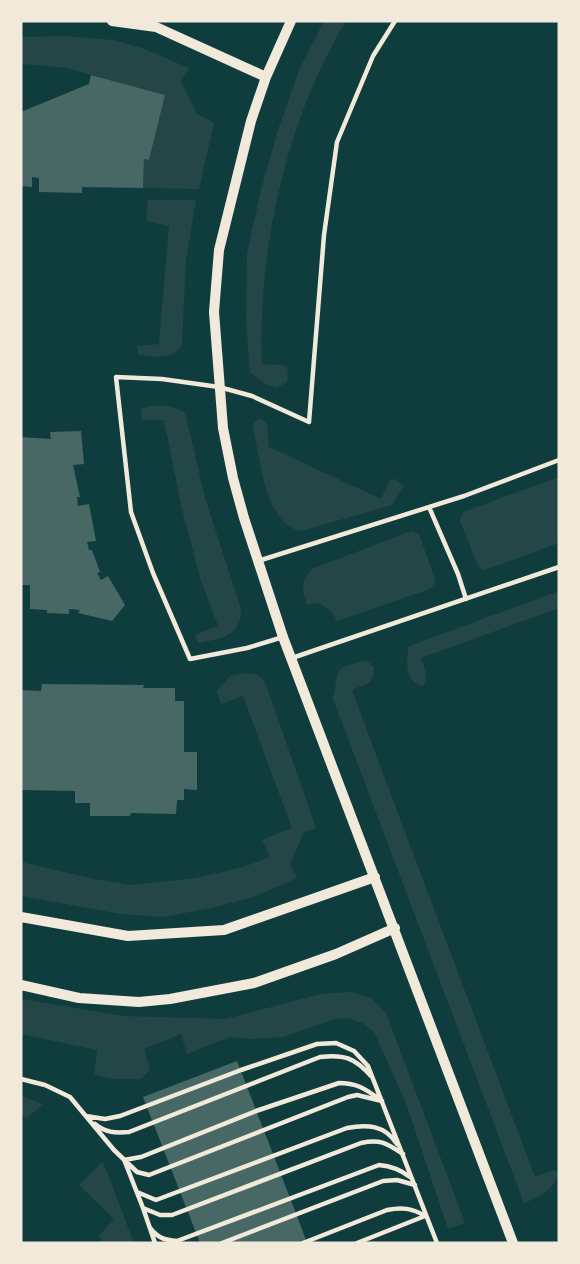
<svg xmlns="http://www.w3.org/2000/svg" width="580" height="1264" font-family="'Varela Round',sans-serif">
	<rect width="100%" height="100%" fill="#0f3d3e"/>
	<!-- green -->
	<path fill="#244646" d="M324,21h22c-59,97 -89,230 -84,343l20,1 6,3 -1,14 -11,6 -10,-4 -16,-11 -4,-53 1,-67 14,-63 17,-60 22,-62z
		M65,36l48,4 29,8 47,20 -8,14 16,32 17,9 -15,66 -56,-1 1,-29 5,1 16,-65 -98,-27 -46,-4v-27z
		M148,200h48l-10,60 -4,85c-10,16 -28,12 -44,9l-1,-8 22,-2 10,-118 -23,-5z
		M149,406h19l17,6 20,86 36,111c1,27 -20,30 -43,34l-3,-8 23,-9 -17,-45 -20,-76 -17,-85h-22l-1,-11z
		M260,418l7,6 2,23 112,52 9,-19 5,-1 9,7 -12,19 -91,26c-37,-7 -41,-74 -48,-105l1,-4z
		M559,477v66l-71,26 -5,1 -5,-4 -18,-45 3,-9z
		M411,531l8,3 17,48 -6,7 -93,32 -5,-9 -13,-9 -12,2c-5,-17 -7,-22 5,-36z
		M559,591v17l-138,50 5,15 -1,10 -3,3c-18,-5 -16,-26 -13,-40z
		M366,660l8,7c0,18 -7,16 -22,23l24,65 159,422 19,-7 5,3c-5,17 -20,24 -35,30l-191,-504 5,-27 5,-5z
		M246,673l10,1 9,8 51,146 -12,4 -14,32 7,14 -41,18 -40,11 -53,10 -42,-3 -100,-18v-34l73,17 38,6 64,-7 47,-11 27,-10 -8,-17 30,-12 -49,-132 -22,8 -4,-13 13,-15z
		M351,992l20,6 15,15 79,210 -17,6 -42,-126 -32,-71 -12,-9 -14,-5 -13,1 -52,18 -31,2 -23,-2 -42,17 -6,-20 -37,15 6,21 -9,9h-27l-20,-4 3,-25 -76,-16v-35l102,17 102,3 96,-25z
		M21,1096l22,8 -17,15 -5,-6z
		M102,1162l5,10 27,71h-31l-4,-7 15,-17 -35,-34z"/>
	<!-- building -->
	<path fill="#486865" d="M91,75l74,20 -16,65 -5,-1 -1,29 -61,-1v6l-43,-1v-14l-7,-1v10l-11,-1v-74l68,-28z
		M81,431l3,33 -11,1 7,32h-3l1,9 11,-2 7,37 -9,1 2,8h3l8,22 -3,1 4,7 7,-4 17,29 -13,16 -34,-8 2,-3 -11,-1v5l-22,-1v-3l-17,-1v-24h-9v-148l30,2 -1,-7z
		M42,684l102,1 -1,3h32v13h9v51h13v38l-13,-1v11h-7l-1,14 -45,-1 -1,3h-40v-13h-15v-12l-54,-1v-100l20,1z
		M237,1061l60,155 10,27h-107l-57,-146z"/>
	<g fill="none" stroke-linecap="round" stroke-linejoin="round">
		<!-- service -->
		<path stroke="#f1e9da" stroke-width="4.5" d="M429,507l29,67 8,25
			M258,561l206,-65 95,-36
			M283,637l-36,11 -57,11 -37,-86 -22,-61 -15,-135 46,2 57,8 33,9 57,26 15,-187 13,-93 36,-86 22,-35
			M292,658l267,-91
			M21,1079l24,6 25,12 44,53 23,22 12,3 199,-78 9,-2 25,6
			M86,1116l19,3 15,-3 121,-46 76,-26 19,-1 18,8 14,15 69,177
			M95,1124c11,9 20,9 34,8l191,-75c24,-3 35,1 51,19
			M124,1160l17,-3 115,-46 83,-28c17,0 25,5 39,15
			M125,1162l18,46 17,7h12l189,-72c20,-4 25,0 42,11
			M137,1192l19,8 191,-72c20,-4 38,-3 50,16
			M143,1208l12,35
			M150,1228c8,10 14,12 27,13l202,-76c12,1 22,5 31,12
			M222,1243l161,-62 14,-1 18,5
			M303,1243l84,-33c15,-3 25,-2 38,6
			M357,1243l68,-27"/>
		<!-- tertiary -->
		<path stroke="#f1e9da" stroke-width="10" d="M112,21l44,6 110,50
			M291,21l-25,56 -15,44 -32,129 -5,62 9,116 10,50 11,40 39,119 230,606
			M21,917l107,19 96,-6 151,-53
			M21,985l58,13 60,4 31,-3 84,-16 82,-29 59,-26"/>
	</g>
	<!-- border -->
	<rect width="580" height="1264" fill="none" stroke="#f1e9da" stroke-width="45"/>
</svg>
